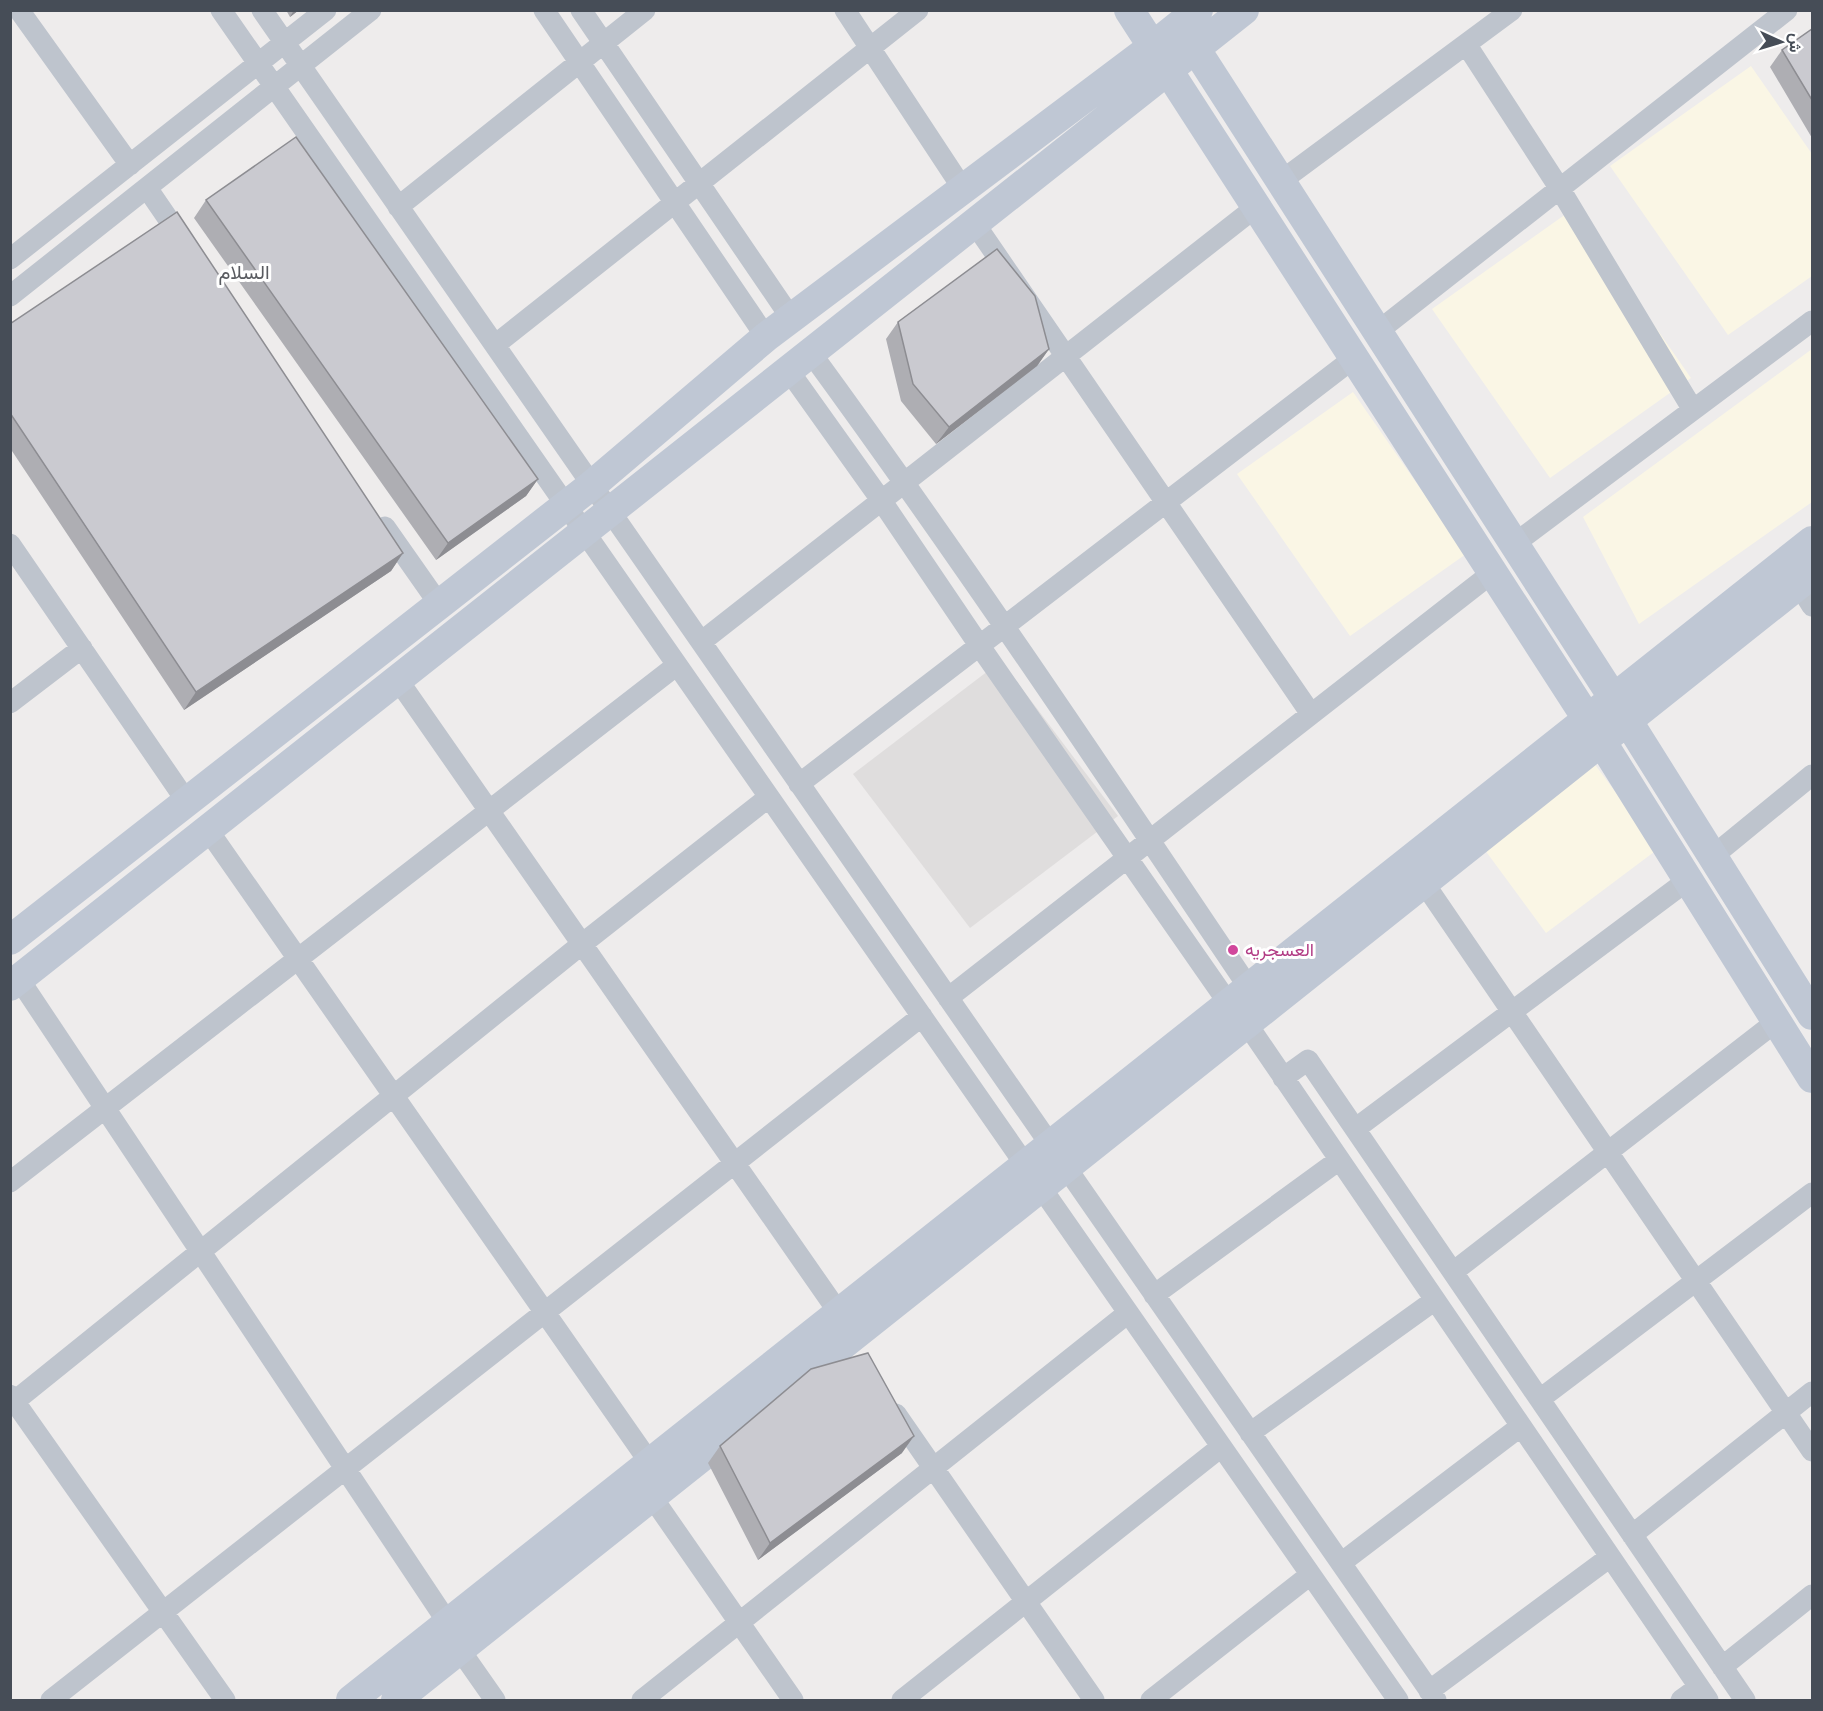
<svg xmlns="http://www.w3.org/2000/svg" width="1823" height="1711" font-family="'Exo 2',Vazirmatn,sans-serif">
	<rect width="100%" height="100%" fill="#eeecec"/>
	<!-- commercial -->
	<path fill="#faf6e5" d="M1751,66l61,88v122l-84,59 -118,-169z
		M1573,209l118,169 -141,100 -118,-169z
		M1812,349v153l-173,122 -56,-107z
		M1353,392l113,162 -116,82 -113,-162z
		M1593,762l65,87 -112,84 -64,-87z"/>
	<!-- education -->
	<path fill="#dfdddd" d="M1001,661l117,155 -148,112 -117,-154z"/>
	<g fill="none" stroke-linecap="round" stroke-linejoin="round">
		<!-- street -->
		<path stroke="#bec4cd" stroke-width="21" d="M19,10l111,155
			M221,10l1177,1690
			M262,10l1174,1690
			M544,10l222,327
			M581,10l210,308
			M845,10l118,179
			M1466,44l94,145 133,221
			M1281,181l231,-171
			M147,188l37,54
			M398,207l247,-197
			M975,224l336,490
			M10,259l316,-249
			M10,296l361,-286
			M1377,332l410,-322
			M495,345l423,-335
			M811,353c152,208 295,422 438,635
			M789,371l92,129 98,145 250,359
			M385,527l54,77
			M10,544l177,258
			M1514,544l298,-223
			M1799,585l13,21
			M701,642l555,-435
			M398,680l441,633
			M10,703l72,-55
			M799,784l555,-426
			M208,830l442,633
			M1713,856l99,-81
			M1424,883l388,568
			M19,979l429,644
			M948,998l544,-425
			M1247,1024l461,676
			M1283,1078l25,-18 437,640
			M1355,1129l333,-249
			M10,1182l667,-517
			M1453,1272l324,-251
			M1154,1295l185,-135
			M10,1395l215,305
			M1540,1399l272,-206
			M10,1405l572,-461 187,-147
			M896,1414l198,286
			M1250,1433l185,-133
			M652,1497l141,203
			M1632,1535l180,-143
			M1341,1563l180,-137
			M460,1650l35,50
			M1722,1667l90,-72
			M1429,1691l181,-134
			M51,1700l871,-684
			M642,1700l486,-387
			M902,1700l319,-253
			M1151,1700l159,-125
			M1681,1700l18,-13"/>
		<!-- secondary -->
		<path stroke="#bfc7d4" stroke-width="30" d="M1129,10l459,710 224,358
			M1186,34l428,665 198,316
			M10,940l582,-455 174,-148 386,-290 46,-37
			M10,986l1234,-976
			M351,1700l1461,-1159
			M396,1700l1416,-1126"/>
	</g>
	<!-- wall -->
	<path fill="#aeaeb3" d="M286,10h13l-9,7z
		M1812,29v109l-42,-71 12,-17z
		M206,200l332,279 -12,17 -90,64 -242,-342z
		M898,322l151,27 -12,17 -101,78 -35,-43 -15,-62z
		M10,324l393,229 -12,18 -207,139 -174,-262z
		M720,1446l182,7 -144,107 -50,-97z"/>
	<!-- shaded-wall -->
	<path fill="#8d8d92" d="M294,10h5l-9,7z
		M1049,349l-12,17 -101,78 13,-17z
		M538,479l-12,17 -90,64 12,-17z
		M403,553l-12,18 -207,139 12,-18z
		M914,1436l-12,17 -144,107 12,-17z"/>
	<!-- building -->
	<path fill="#cacad0" stroke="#8d8d92" stroke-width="1.5" d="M1812,29v71l-30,-50z
		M296,137l242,342 -90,64 -242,-343z
		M177,212l226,341 -207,139 -186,-279v-89z
		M997,249l38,47 14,53 -100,78 -36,-43 -15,-62z
		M868,1353l46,83 -144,107 -50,-97 91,-77z"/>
	<!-- markers -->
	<circle fill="#d1479c" stroke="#fff" stroke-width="2" cx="1233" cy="950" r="6"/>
	<g text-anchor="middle" stroke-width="6" stroke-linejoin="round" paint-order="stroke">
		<!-- hotel labels -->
		<g font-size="18" fill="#b23c85" stroke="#fff" text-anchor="start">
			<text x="1245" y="956">العسجريه</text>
		</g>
		<!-- neighbourhood labels -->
		<g font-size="20" fill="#595b60" stroke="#fff">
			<text x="244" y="279">السلام</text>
		</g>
	</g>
	<!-- border -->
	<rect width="1823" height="1711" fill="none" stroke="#464d57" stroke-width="24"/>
	<!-- north arrow -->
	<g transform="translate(1781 42) rotate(94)" stroke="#ffffff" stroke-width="4.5" paint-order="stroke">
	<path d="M0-4.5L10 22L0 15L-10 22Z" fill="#464d57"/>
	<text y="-9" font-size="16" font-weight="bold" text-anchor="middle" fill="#464d57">ش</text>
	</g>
</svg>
